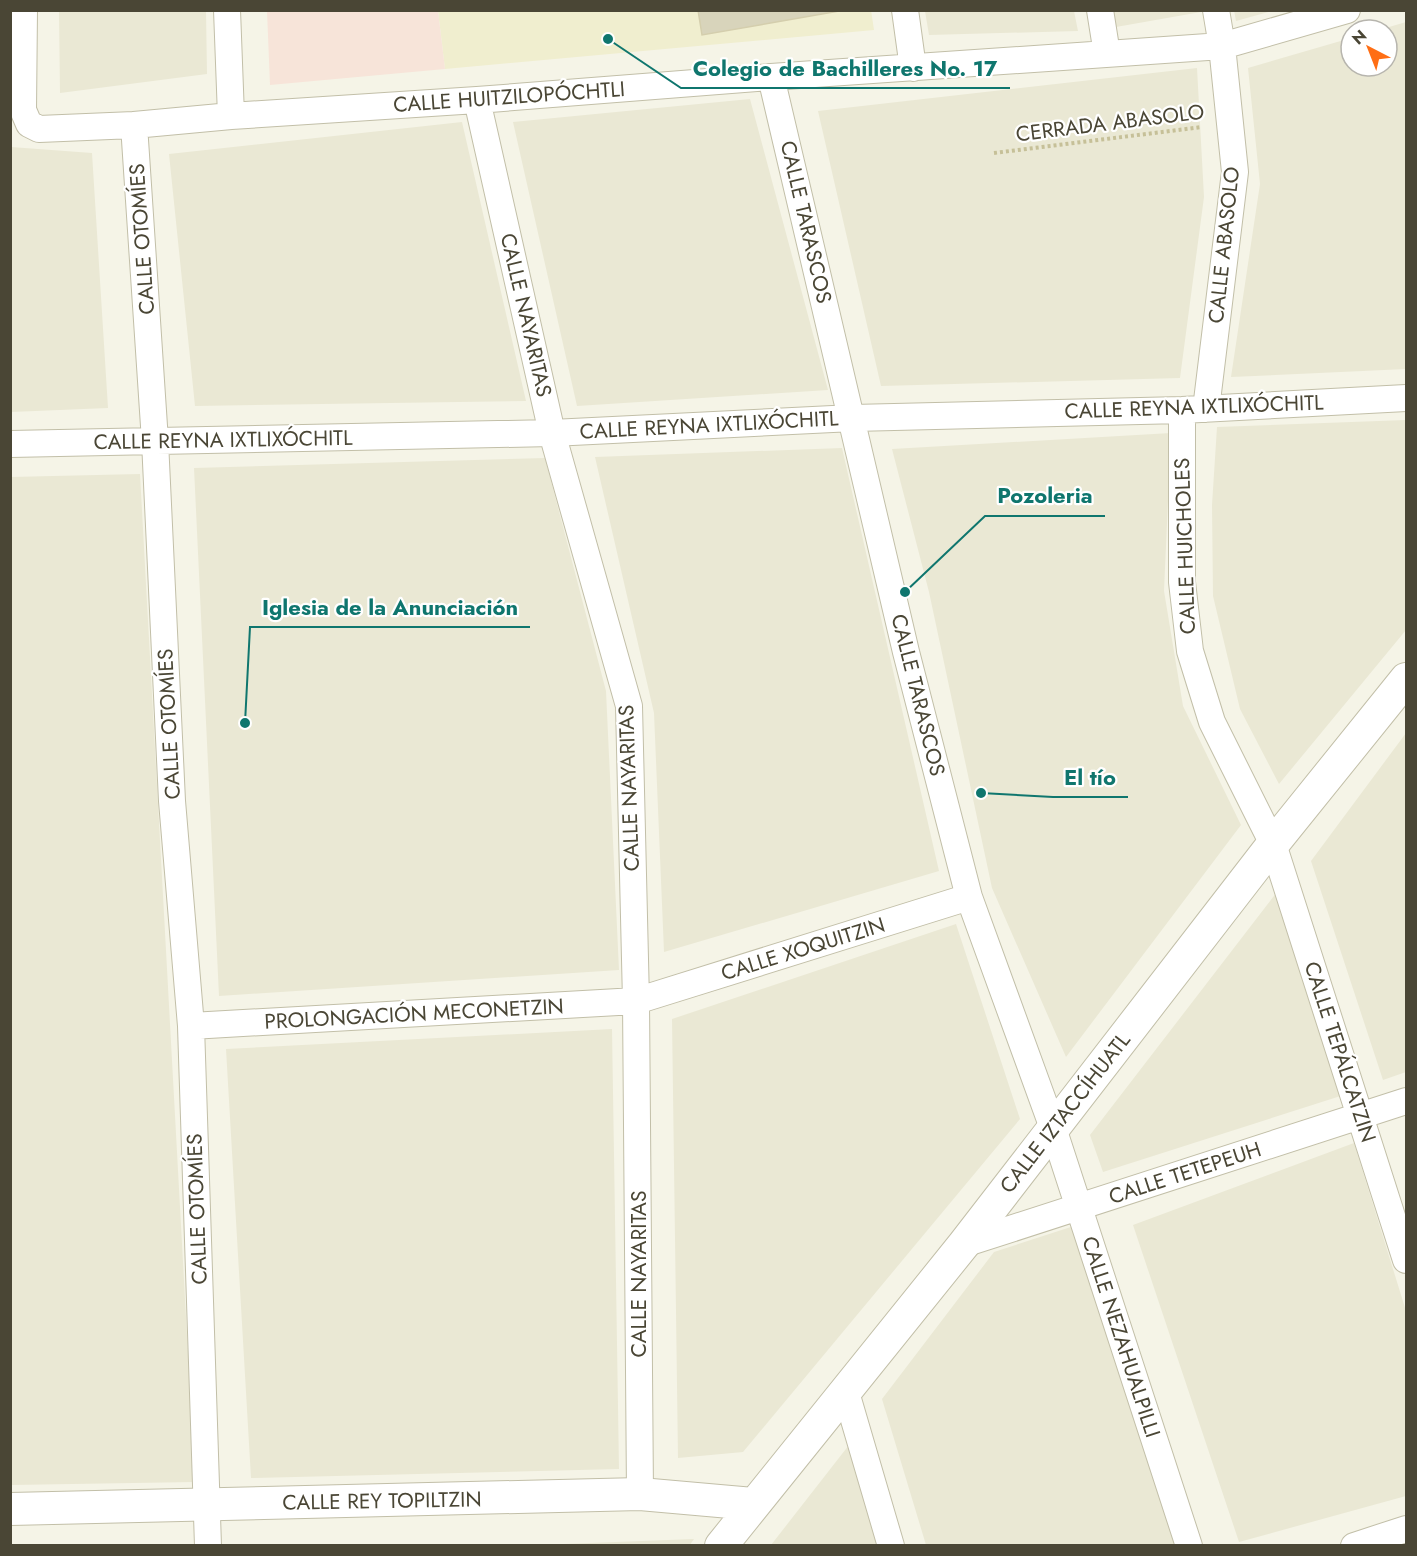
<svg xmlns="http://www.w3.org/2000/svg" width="1417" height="1556" font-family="Jost,sans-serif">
	<rect width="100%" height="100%" fill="#f5f4e7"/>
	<!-- residential -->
	<path fill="#eae8d4" d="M1200,10l1,2 -85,15 -3,-16z
		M1234,10h38v1l-36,10z
		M59,11h147l1,63 -147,19z
		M925,11h149l4,20 -149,4z
		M1406,22v347l-175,8 29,-193 -12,-116 103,-30v28h36v-36h-8z
		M1197,68l7,129 -24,181 -299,8 -63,-275z
		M750,99l78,291 -251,16 -64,-284z
		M462,122l64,279 -331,5 -26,-252z
		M11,147l81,6 16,255 -97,4z
		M1406,420v210l-127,154 -39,-75 -27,-113 -1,-91 5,-78z
		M1171,433l-7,158 19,115 58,119 -175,232 -74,-169 -63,-296 -37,-143z
		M842,448l97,423 -275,81 -10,-239 -59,-256z
		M545,458l61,233 13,279 -400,26 -25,-528z
		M140,474l55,1008 -184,3 -1,-1008z
		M1406,733v339l-23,8 -72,-219z
		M1277,892l73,201 -247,79 -13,-37z
		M956,924l64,195 -277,333 -65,6 -6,-439z
		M612,1029l7,440 -368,9 -25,-429z
		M1354,1143l52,168v185l-167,46 -106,-317z
		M1077,1225l110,320h-261l-44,-146 112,-147z
		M849,1445l30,100h-108z
		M694,1539l-5,7 -152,-1z"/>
	<!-- education -->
	<path fill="#f0eecf" d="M871,10l3,20 -429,39 -7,-58z"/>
	<!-- medical -->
	<path fill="#f7e4d9" d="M267,11h171l7,58 -175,16z"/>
	<!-- building -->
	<path fill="#d8d4bb" stroke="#d4cead" stroke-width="1.5" d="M698,10h147l-143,25z"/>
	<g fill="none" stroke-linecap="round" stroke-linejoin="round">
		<!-- minor casing -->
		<g stroke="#c2bfa8" stroke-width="28">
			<path id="minor" d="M24,10l-1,100 6,14 10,5 95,-4 21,316 17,360 19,225 17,520
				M227,10l4,106
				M905,10l8,58
				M1100,10l7,44
				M771,77l135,575 63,245 84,231 136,418
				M477,100l75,333 77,273 7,295 4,493
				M134,125l97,-9 246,-16 294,-23 451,-31 125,-36
				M1206,409l29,-237 -13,-126 -6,-36
				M1182,410v172l8,69 22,71 61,122 133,416
				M10,444l542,-11 301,-15 329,-8 224,-12
				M191,1026l445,-25 333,-104
				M964,1244l442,-143
				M845,1389l46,157
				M1354,1546l52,-17"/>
		</g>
		<!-- tertiary casing -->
		<g stroke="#c2bfa8" stroke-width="34">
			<path id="tertiary" d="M10,1509l630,-15 113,10
				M721,1546l243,-302 309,-400 133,-165"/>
		</g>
		<!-- path -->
		<path stroke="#c6c098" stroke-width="4" stroke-dasharray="3 3" stroke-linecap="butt" d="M994,153l208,-26"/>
		<!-- minor -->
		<use href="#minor" stroke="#fff" stroke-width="26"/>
		<!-- tertiary -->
		<use href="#tertiary" stroke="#fff" stroke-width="32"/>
	</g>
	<g text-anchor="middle" stroke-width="4.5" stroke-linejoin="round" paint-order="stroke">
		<!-- street labels -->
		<g font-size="21" fill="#4a4635" stroke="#fff">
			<text transform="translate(509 97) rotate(-4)" y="7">CALLE HUITZILOPÓCHTLI</text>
			<text transform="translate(1110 123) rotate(-7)" y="7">CERRADA ABASOLO</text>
			<text transform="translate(806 222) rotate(77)" y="7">CALLE TARASCOS</text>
			<text transform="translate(142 239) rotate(-94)" y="7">CALLE OTOMÍES</text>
			<text transform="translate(1224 245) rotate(-84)" y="7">CALLE ABASOLO</text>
			<text transform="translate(526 315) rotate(77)" y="7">CALLE NAYARITAS</text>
			<text transform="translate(1194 407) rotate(-2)" y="7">CALLE REYNA IXTLIXÓCHITL</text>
			<text transform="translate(709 425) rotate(-3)" y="7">CALLE REYNA IXTLIXÓCHITL</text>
			<text transform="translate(223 440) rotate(-1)" y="7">CALLE REYNA IXTLIXÓCHITL</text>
			<text transform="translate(1185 546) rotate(-92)" y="7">CALLE HUICHOLES</text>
			<text transform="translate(918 695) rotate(76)" y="7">CALLE TARASCOS</text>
			<text transform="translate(169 724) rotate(-93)" y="7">CALLE OTOMÍES</text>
			<text transform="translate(629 788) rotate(-92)" y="7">CALLE NAYARITAS</text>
			<text transform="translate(803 949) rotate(-17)" y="7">CALLE XOQUITZIN</text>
			<text transform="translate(414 1014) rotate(-3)" y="7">PROLONGACIÓN MECONETZIN</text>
			<text transform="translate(1340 1052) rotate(72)" y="7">CALLE TEPÁLCATZIN</text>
			<text transform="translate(1065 1113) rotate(-52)" y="7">CALLE IZTACCÍHUATL</text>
			<text transform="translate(1185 1173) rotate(-18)" y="7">CALLE TETEPEUH</text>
			<text transform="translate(197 1209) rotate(-92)" y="7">CALLE OTOMÍES</text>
			<text transform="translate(639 1274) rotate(-90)" y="7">CALLE NAYARITAS</text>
			<text transform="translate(1121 1337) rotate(72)" y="7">CALLE NEZAHUALPILLI</text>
			<text transform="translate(382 1501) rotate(-1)" y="7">CALLE REY TOPILTZIN</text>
		</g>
	</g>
	<!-- callouts -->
	<path fill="none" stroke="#0f766e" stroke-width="2" d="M608 39L681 88H1010M905 592L985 516H1105M245 723L250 627H530M981 793L1053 797H1128"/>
	<g fill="#0f766e" stroke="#fff" stroke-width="2">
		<circle cx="608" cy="39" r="6"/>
		<circle cx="905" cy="592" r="6"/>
		<circle cx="245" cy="723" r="6"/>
		<circle cx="981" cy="793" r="6"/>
	</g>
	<g font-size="22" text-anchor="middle" font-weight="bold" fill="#0f766e" stroke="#fff" stroke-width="4.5" stroke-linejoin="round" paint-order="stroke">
		<text x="845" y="76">Colegio de Bachilleres No. 17</text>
		<text x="1045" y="503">Pozoleria</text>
		<text x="390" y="615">Iglesia de la Anunciación</text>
		<text x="1090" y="785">El tío</text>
	</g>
	<!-- border -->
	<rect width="1417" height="1556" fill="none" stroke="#4a4635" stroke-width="24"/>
	<!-- north arrow -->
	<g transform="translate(1369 48) rotate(318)"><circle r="28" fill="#ffffff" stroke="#b7b5ae" stroke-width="1.5"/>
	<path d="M0-4.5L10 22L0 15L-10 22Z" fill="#ff6e14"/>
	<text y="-9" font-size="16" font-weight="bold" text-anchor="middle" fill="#4a4635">N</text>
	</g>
</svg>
